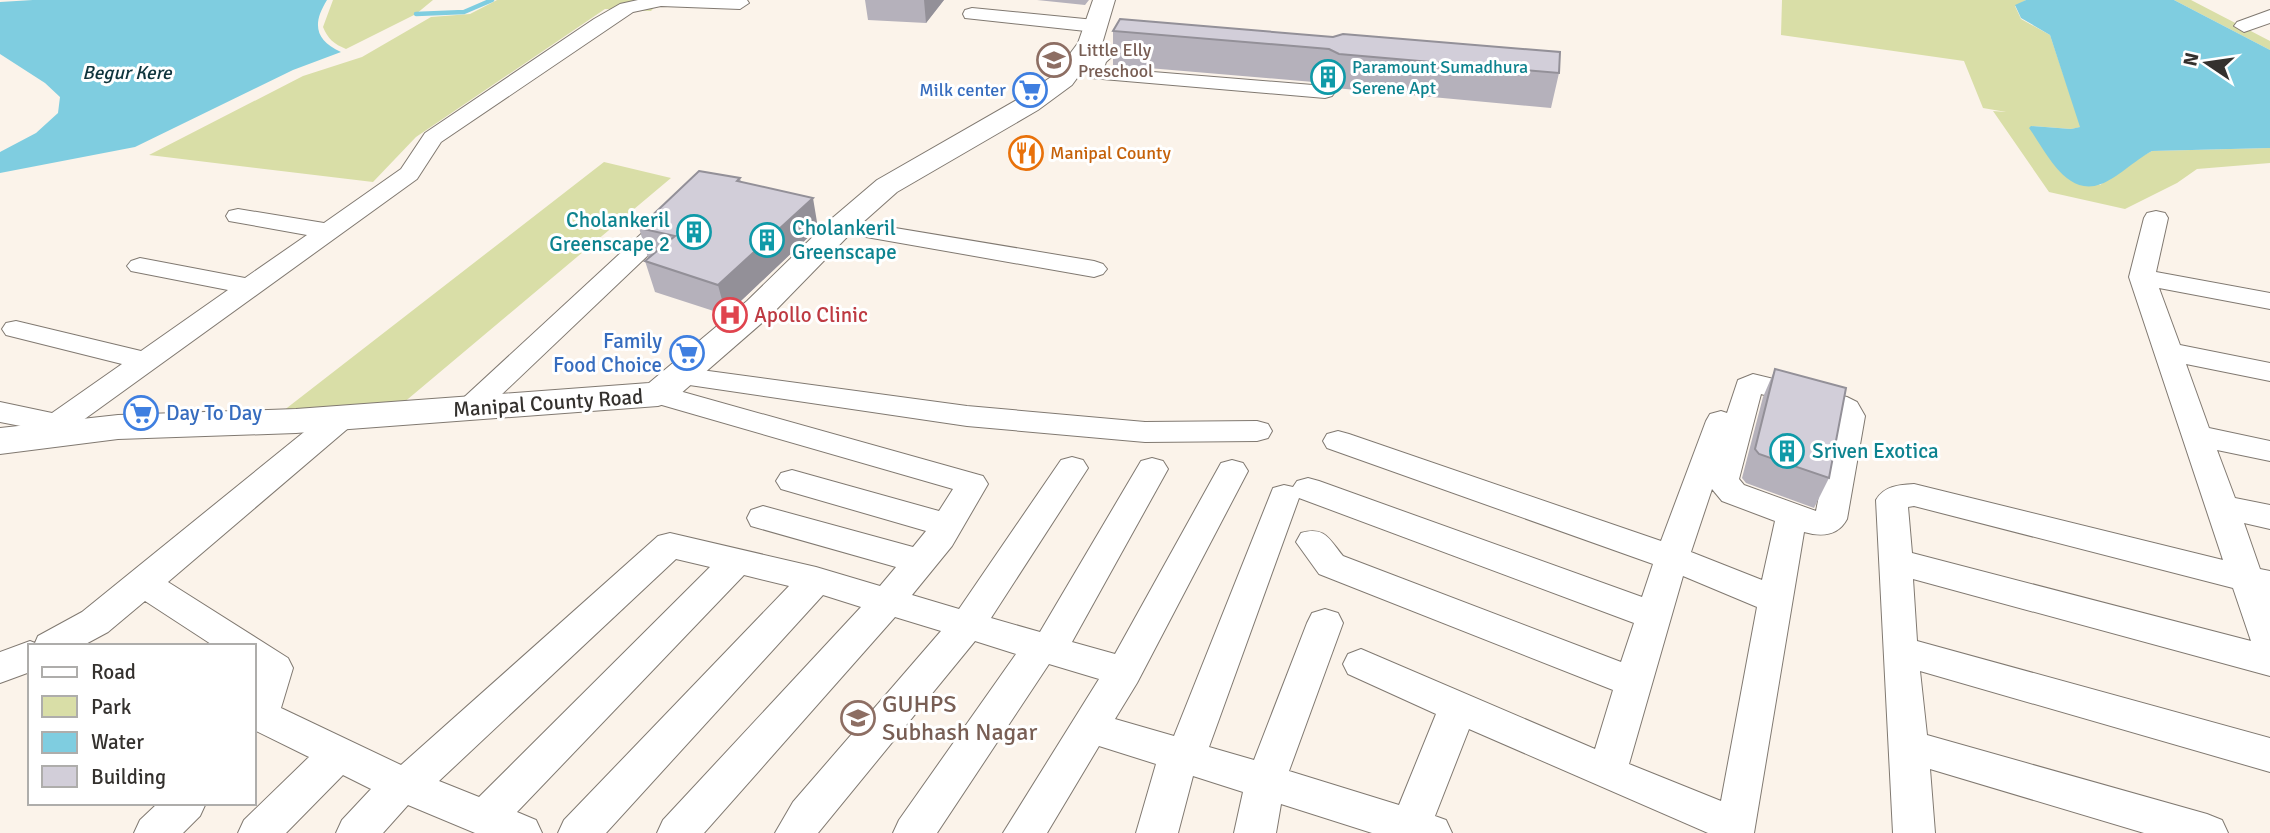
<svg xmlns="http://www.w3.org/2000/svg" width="2270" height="833" font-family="Signika,sans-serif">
	<rect width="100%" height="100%" fill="#fbf3ea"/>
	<!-- green -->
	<path fill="#d9dea7" d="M333,0h100l-17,14 -70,35c-12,-5 -18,-10 -23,-22z
		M497,0h164l-10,11 -46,-2 -189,128 -43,45 -224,-27 154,-79 59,-19 69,-40 39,-3z
		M1782,0h244l-11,6 6,13 29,16 31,92 -10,2 -40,-3 69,59 36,-26 16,-8 118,-3v15l-73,6 -20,14 -52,26 -76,-17 -56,-81 13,1 -23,-4 -19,-47 -183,-26z
		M2174,0h17l79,41v9z
		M604,162l67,16 -269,226 -119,7z"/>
	<!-- water -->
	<path fill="#7fcde0" d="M33,0h294c-15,24 -12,40 14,52l-48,18 -158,77 -135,26v-21l36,-19 22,-20 2,-16 -15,-14 -45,-29v-52z
		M2026,0h148l96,50v98l-118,3c-17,9 -36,28 -51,33 -35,14 -56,-34 -72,-56l2,-2 40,3 9,-2 -30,-92 -29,-17 -6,-13z"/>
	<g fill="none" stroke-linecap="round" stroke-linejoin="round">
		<!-- stream -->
		<path stroke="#7fcde0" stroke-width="4.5" d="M416,14l48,-2 28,-12"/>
		<!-- minor casing -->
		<g stroke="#807971" stroke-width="2">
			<path id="minor" d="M638,0h109l2,3 -9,6 -79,-3 -28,6 -192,130 -24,37 -367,265 -11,3 -11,-3 -4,-7 7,-9 -31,-6v-20l52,11 70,-49 -116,-29 -4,-6 4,-6 10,-2 125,30 87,-61 -97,-19 -4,-5 4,-5 9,-3 105,20 62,-43 -78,-14 -3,-5 3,-5 9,-2 86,14 77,-54 24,-36 169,-114 26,-15z
				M972,8l123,12 10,6 -10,6 -130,-14 -2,-4 2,-4z
				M2270,10v13l-26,9 -10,-6 3,-4z
				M1108,45l7,2 3,4 -12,11 -2,6 221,18 7,2 3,4 -3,4 -7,2 -234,-20 -9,-10 9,-14z
				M674,210l9,2 3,5 -3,5 -203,193 -10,3 -10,-3 -5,-7 5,-7 205,-189z
				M2156,211l9,2 3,5 -12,54 114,21v16l-111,-21 21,57 90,18v18l-84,-17 23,64 61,13v20l-53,-11 18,48 35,7v24l-26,-6 16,46 10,2v105l-357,-97 4,62 353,97v34l-350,-101 7,64 280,79 15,6 6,13h-84l-214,-64 5,64h-42l-17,-333c8,-14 22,-15 38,-16l309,76 -94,-283 15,-59 3,-5zM1914,506l319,82 18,53 -339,-88 -4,-46z
				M841,219l253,42 9,3 4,5 -4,5 -9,3 -262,-46 -3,-5 3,-5z
				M679,367l288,39 178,16 112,-1 11,3 4,7 -4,7 -11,3 -112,1 -178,-16 -298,-44 -4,-6 4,-6z
				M1753,374l94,23 10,5 8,14 -18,103c-9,17 -25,18 -43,13l-50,301h-46l-239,-104 -34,87 11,4 6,13h-80l-91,-29 -5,29h-42l9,-41 -50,-16 -15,57h-42l20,-69 -57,-18 -52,87h-44l96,-154 -50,-15 -112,169h-44l6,-13 117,-166 -41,-13 -157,192h-43l18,-31 148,-171 -46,-14 -191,216h-47l6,-13 198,-213 -38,-12 -217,238h-48l6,-13 225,-234 -45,-11 -227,237 19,8 6,13h-67l-67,-28 -25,28h-47l6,-13 29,-31 -28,-14 -57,58h-48l6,-13 65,-63 -55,-27v-84h-40l-69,-45 -37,31 -26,14h-52v26l-30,11v-31l30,-11 5,2 3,-7 44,-24 248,-201 11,-3 11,3 4,7 -4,7 -184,157 120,76 5,10 -12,40 120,57 257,-229 12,-3 146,34 64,19 16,-19 -145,-41 -4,-8 4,-8 12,-4 150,41 13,-16 -145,-42 -5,-8 5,-8 11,-3 147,41 14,-22 -305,-88 -5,-7 5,-7 10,-2 325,91 5,8 -36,62 -40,49 47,14 102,-149 11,-3 11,3 5,8 -97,150 49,14 101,-171 11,-3 11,3 5,8 -96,173 43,12 106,-191 11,-3 11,3 5,8 -111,212 -22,36 59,17 99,-248 11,-3 9,2 4,-6 11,-3 11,3 323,116 11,-33 -326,-116 -4,-7 4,-7 11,-3 11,3 312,107 45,-120 4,-7 11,-3 6,2 11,-33zM1761,394l74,21 -19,96 -72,-26 -5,-6zM1712,489l10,12 53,20 -13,59 -71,-28zM1299,498l335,125 -13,39 -278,-106c-14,-17 -18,-30 -42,-23l-5,9 23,32 294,116 -18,59 -234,-100 -13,5 -5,10 5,10 88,40 -37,91 -110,-34 54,-148 -5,-10 -13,-4 -13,4 -5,10 -53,137 -45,-13zM676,559l34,8 -231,230 -40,-16zM1683,576l74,31 -36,194 -92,-37z
				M158,803h48l-6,13 -17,17h-49l6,-13z"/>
		</g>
		<!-- major casing -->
		<g stroke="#807971" stroke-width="2">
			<path id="major" d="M1093,0h22l-13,44 -30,41 -34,25 -141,82 -45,40 -81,83 -100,87 -13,4 -362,27 -178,6 -118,15v-26l118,-13 178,-6 353,-26 98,-82 83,-81 47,-40 143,-82 34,-23 24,-32z"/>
		</g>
		<!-- minor -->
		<use href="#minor" fill="#fff" fill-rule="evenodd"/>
		<!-- major -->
		<use href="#major" fill="#fff" fill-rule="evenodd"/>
	</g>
	<!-- wall -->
	<path fill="#b5b1bb" d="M865,0h79l-18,23 -58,-3z
		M1037,0h52l-4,5z
		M1120,19l439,54 -8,35 -216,-20 -10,-5 -212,-18v-34z
		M740,178l1,4 77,46 -92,87 -71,-23 -10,-31 4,-3h-1l-9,-30z
		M1775,369l54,109 -15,30 -68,-25 -4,-5 21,-81z"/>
	<!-- shaded-wall -->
	<path fill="#939098" d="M924,0h20l-18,23z
		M813,198l5,30 -92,87 -8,-30z"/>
	<!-- building -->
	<path fill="#d2ced9" stroke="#939098" stroke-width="2" d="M1120,19l213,18 10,-3 217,18 -1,21 -220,-19 -10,-5 -216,-18z
		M699,171l41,7 -3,3 76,17 -95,87 -73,-24 30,-25 -36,-8z
		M1775,369l71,19 -17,90 -70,-24 -4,-5z"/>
	<!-- icons -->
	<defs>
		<g id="school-ring" transform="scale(1.75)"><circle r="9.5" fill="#fff" stroke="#8d6e63" stroke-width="1.5"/><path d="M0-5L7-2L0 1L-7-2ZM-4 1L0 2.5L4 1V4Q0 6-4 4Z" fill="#8d6e63"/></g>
		<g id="building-ring" transform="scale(1.75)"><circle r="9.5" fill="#fff" stroke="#0f9aa8" stroke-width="1.5"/><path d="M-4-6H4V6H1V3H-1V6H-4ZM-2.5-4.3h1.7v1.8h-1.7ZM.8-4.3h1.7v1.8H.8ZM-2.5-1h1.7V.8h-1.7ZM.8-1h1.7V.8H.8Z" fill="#0f9aa8"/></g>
		<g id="supermarket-ring" transform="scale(1.75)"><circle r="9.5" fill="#fff" stroke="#3f7fe0" stroke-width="1.5"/><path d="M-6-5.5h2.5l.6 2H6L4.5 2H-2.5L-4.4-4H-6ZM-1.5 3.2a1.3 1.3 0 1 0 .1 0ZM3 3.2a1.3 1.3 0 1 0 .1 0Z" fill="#3f7fe0"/></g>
		<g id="restaurant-ring" transform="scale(1.75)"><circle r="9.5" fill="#fff" stroke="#e8710a" stroke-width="1.5"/><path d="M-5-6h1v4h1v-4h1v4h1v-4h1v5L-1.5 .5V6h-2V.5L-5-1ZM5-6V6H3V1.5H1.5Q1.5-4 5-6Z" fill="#e8710a"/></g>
		<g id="hospital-ring" transform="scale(1.75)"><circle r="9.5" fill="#fff" stroke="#e0444e" stroke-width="1.5"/><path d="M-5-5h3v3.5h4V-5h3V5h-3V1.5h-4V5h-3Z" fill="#e0444e"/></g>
	</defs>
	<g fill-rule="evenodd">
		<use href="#school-ring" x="1054" y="60"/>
		<use href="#building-ring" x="1328" y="77"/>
		<use href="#supermarket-ring" x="1030" y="90"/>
		<use href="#restaurant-ring" x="1026" y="153"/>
		<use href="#building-ring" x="694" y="232"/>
		<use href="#building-ring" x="767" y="240"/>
		<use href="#hospital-ring" x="730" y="315"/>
		<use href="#supermarket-ring" x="687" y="353"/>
		<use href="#supermarket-ring" x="141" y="413"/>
		<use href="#building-ring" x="1787" y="451"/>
		<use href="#school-ring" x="858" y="718"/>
	</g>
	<g text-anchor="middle" stroke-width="6" stroke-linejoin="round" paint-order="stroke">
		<!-- far-education labels -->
		<g font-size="18" fill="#785e54" stroke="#fff" text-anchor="start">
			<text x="1078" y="56">Little Elly<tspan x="1078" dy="21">Preschool</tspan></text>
		</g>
		<!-- far-culture labels -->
		<g font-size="18" fill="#0d838f" stroke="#fff" text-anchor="start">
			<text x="1352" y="73">Paramount Sumadhura<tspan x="1352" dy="21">Serene Apt</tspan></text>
		</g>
		<!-- far-shop labels -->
		<g font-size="18" fill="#366cbe" stroke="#fff" text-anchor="end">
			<text x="1006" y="96">Milk center</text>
		</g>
		<!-- far-food labels -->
		<g font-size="18" fill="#c56008" stroke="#fff" text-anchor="start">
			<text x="1050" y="159">Manipal County</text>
		</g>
		<!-- far-water labels -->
		<g font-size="19" font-style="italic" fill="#0e343c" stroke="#fff">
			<text x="127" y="79">Begur Kere</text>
		</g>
		<!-- culture labels -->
		<g font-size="21" fill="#0d838f" stroke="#fff" text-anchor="start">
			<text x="670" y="227" text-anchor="end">Cholankeril<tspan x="670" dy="24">Greenscape 2</tspan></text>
			<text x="792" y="235">Cholankeril<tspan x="792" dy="24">Greenscape</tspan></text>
			<text x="1812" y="458">Sriven Exotica</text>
		</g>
		<!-- health labels -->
		<g font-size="21" fill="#be3a42" stroke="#fff" text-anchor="start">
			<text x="754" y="322">Apollo Clinic</text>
		</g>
		<!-- shop labels -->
		<g font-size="21" fill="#366cbe" stroke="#fff" text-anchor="end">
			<text x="662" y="348">Family<tspan x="662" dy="24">Food Choice</tspan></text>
			<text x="166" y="420" text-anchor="start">Day To Day</text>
		</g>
		<!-- street labels -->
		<g font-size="21" fill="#34312e" stroke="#fff">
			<text transform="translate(548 403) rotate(-4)" y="7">Manipal County Road</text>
		</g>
		<!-- near-education labels -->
		<g font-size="24" fill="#785e54" stroke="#fff" text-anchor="start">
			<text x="882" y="712">GUHPS<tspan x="882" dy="28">Subhash Nagar</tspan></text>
		</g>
	</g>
	<!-- legend -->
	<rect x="28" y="644" width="228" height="161" fill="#ffffff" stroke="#aeadab" stroke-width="2"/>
	<rect x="42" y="667" width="35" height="10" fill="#ffffff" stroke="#aeadab" stroke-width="2"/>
	<text x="91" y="679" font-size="21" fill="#34312e">Road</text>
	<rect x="42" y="696" width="35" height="21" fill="#d9dea7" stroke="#aeadab" stroke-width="2"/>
	<text x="91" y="714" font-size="21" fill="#34312e">Park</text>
	<rect x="42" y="732" width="35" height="21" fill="#7fcde0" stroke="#aeadab" stroke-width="2"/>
	<text x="91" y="749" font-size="21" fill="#34312e">Water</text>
	<rect x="42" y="766" width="35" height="21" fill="#d2ced9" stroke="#aeadab" stroke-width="2"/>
	<text x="91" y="784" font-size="21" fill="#34312e">Building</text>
	<!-- north arrow -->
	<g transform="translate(2207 63) rotate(283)" stroke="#ffffff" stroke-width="5" paint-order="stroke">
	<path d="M0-5L12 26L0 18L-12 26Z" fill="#34312e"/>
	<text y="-10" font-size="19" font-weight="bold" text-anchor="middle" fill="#34312e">N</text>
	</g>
</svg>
